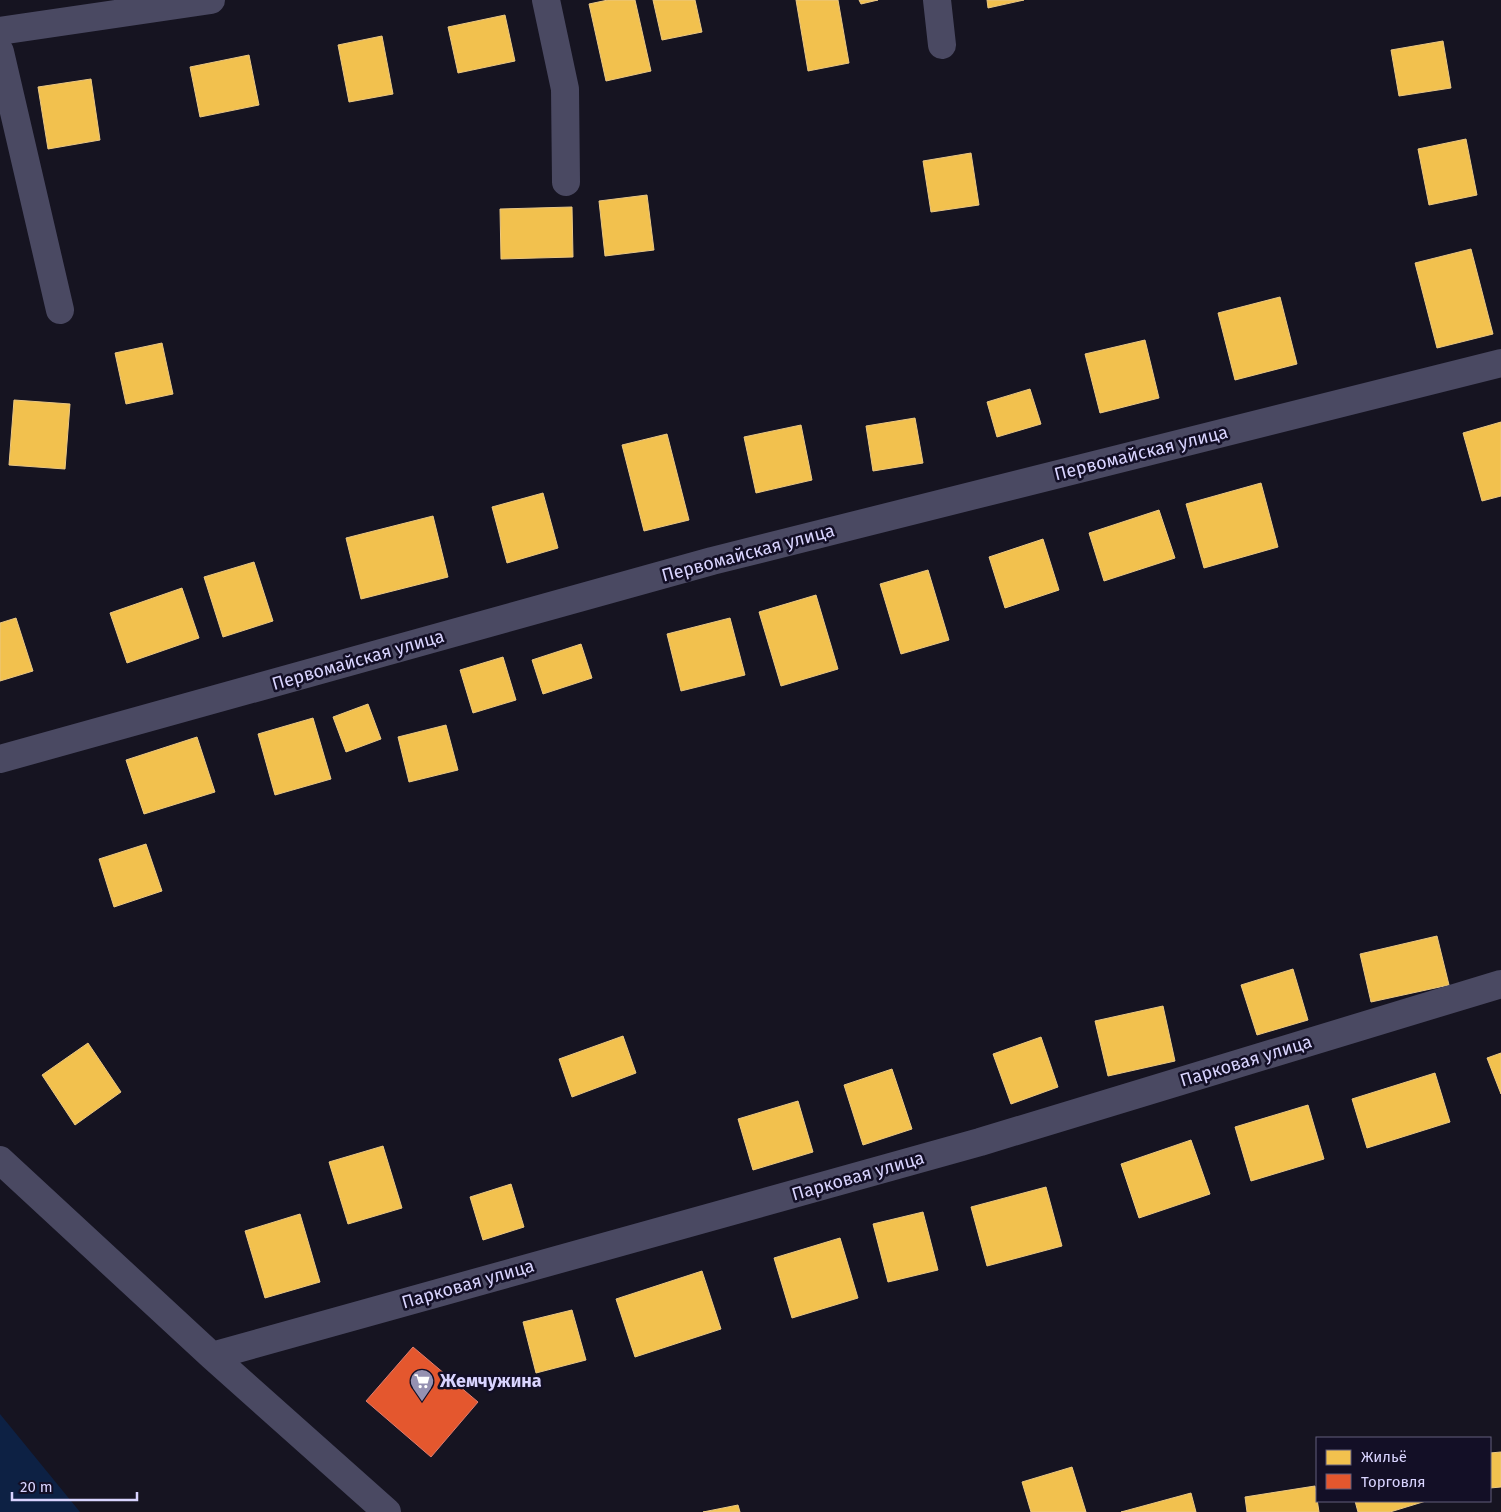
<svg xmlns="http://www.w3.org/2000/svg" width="1501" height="1512" font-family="'Fira Sans',sans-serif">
	<rect width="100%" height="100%" fill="#161421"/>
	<!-- water -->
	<path fill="#0d2144" d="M0,1414l80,98h-80z"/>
	<!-- homes -->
	<path fill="#f2c14e" stroke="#eac783" d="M608,0h27l16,71 -45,10 -17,-77z
		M653,0h42l7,32 -40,8z
		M796,0h42l11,63 -41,8z
		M859,0h19l-17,4z
		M987,0h37l-36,8z
		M505,15l10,46 -57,12 -10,-46z
		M382,36l11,58 -44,8 -11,-57z
		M1443,41l8,47 -52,8 -8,-46z
		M249,55l10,50 -59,12 -10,-50z
		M91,79l9,61 -52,9 -10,-62z
		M1466,139l11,56 -48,10 -11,-56z
		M971,153l8,52 -48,7 -8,-51z
		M647,195l7,55 -49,6 -6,-55z
		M572,207l1,50 -72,2 -1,-50z
		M1471,249l22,85 -56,14 -22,-85z
		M1280,297l17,67 -62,16 -17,-67z
		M1145,340l14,58 -59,15 -15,-59z
		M162,343l11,51 -47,10 -11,-51z
		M1030,389l11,35 -44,13 -10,-35z
		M14,400l56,4 -5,65 -56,-4z
		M915,418l8,45 -50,8 -7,-45z
		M1501,422v74l-19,5 -19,-68z
		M801,425l11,55 -56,13 -12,-56z
		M667,434l22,86 -45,11 -22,-86z
		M1261,483l17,64 -74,21 -18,-64z
		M543,493l15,55 -51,15 -15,-56z
		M1159,510l16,48 -71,23 -15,-48z
		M433,516l15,61 -87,22 -15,-61z
		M1043,539l16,51 -54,18 -16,-51z
		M254,562l19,59 -50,16 -19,-60z
		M928,570l21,70 -48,14 -21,-70z
		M182,588l17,50 -72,25 -17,-50z
		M816,595l22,74 -57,17 -22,-74z
		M16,618l17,53 -33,10v-58z
		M730,618l15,57 -64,16 -14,-57z
		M581,644l11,34 -49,16 -11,-34z
		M503,657l13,43 -43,13 -13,-43z
		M368,704l13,35 -35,13 -13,-35z
		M313,718l18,61 -56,16 -17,-61z
		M446,725l12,45 -49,12 -11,-45z
		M197,737l18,55 -71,22 -18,-54z
		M146,844l16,47 -48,16 -15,-48z
		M1437,936l12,49 -78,17 -11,-48z
		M1293,969l15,51 -51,15 -16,-50z
		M1163,1006l12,55 -67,15 -13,-55z
		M623,1036l13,37 -64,24 -13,-38z
		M1041,1037l17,50 -47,17 -18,-50z
		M88,1043l33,49 -46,33 -33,-50z
		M1501,1053v41l-14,-36z
		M892,1069l20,60 -49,16 -19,-60z
		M1435,1073l15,49 -83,26 -15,-49z
		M798,1101l15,51 -60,18 -15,-51z
		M1308,1105l16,54 -73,22 -16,-54z
		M1191,1140l19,54 -71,24 -18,-54z
		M383,1146l19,62 -54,16 -19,-62z
		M511,1184l13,43 -41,13 -13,-43z
		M1046,1187l16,59 -75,20 -16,-59z
		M923,1212l15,58 -50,12 -15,-58z
		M300,1214l20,68 -55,16 -20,-67z
		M840,1238l18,60 -66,20 -18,-60z
		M702,1271l19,58 -86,28 -19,-58z
		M572,1310l14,50 -50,13 -13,-51z
		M1501,1452v35l-11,1v-35z
		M1072,1467l14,45h-55l-9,-30z
		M1315,1486l4,26h-72l-2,-15z
		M1191,1493l5,19h-75z
		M1355,1501h71l-36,11h-32z
		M738,1505l2,7h-37z"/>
	<!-- shops -->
	<path fill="#e4572e" stroke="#e17c6d" d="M413,1347l65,55 -47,55 -65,-56z"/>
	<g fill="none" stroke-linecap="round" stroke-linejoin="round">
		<!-- minor -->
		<path stroke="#4a4962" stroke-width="28" d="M546,0l19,89 1,93
			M937,0l5,45
			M0,31l211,-31
			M0,52l60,258
			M0,759l712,-198 789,-198
			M0,1160l212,196 175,156
			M212,1356l768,-214 521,-158"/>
	</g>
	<!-- icons -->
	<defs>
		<g id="supermarket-pin" transform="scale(1.25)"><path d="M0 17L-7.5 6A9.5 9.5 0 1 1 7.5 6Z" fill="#9591b1" stroke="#130f26"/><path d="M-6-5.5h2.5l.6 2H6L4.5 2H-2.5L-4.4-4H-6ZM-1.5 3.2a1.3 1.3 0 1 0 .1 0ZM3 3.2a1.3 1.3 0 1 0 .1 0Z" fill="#fff"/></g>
	</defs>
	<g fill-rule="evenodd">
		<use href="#supermarket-pin" x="422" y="1381"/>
	</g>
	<g text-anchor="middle" stroke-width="5" stroke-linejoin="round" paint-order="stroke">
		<!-- street labels -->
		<g font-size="18" fill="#d9d4ff" stroke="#130f26">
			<text transform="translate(1141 453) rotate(-14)" y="6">Первомайская улица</text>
			<text transform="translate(748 553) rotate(-15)" y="6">Первомайская улица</text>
			<text transform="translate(358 660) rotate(-16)" y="6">Первомайская улица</text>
			<text transform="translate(1246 1061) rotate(-17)" y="6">Парковая улица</text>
			<text transform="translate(858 1176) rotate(-16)" y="6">Парковая улица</text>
			<text transform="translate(468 1284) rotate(-16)" y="6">Парковая улица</text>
		</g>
		<!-- poi labels -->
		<g font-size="18" font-weight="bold" fill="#d9d4ff" stroke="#130f26" text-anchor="start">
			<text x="440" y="1387">Жемчужина</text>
		</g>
	</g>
	<!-- legend -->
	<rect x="1316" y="1437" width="175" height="65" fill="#130f26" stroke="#625e7d"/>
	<rect x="1326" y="1450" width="25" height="15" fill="#f2c14e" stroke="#625e7d"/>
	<text x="1361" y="1462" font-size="15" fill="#d9d4ff">Жильё</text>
	<rect x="1326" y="1474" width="25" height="15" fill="#e4572e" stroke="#625e7d"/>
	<text x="1361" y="1487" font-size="15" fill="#d9d4ff">Торговля</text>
	<!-- scale -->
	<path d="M12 1492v8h125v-8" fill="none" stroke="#d9d4ff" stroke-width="2.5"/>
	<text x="20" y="1492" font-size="15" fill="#d9d4ff" stroke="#130f26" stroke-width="4" paint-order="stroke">20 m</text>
</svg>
